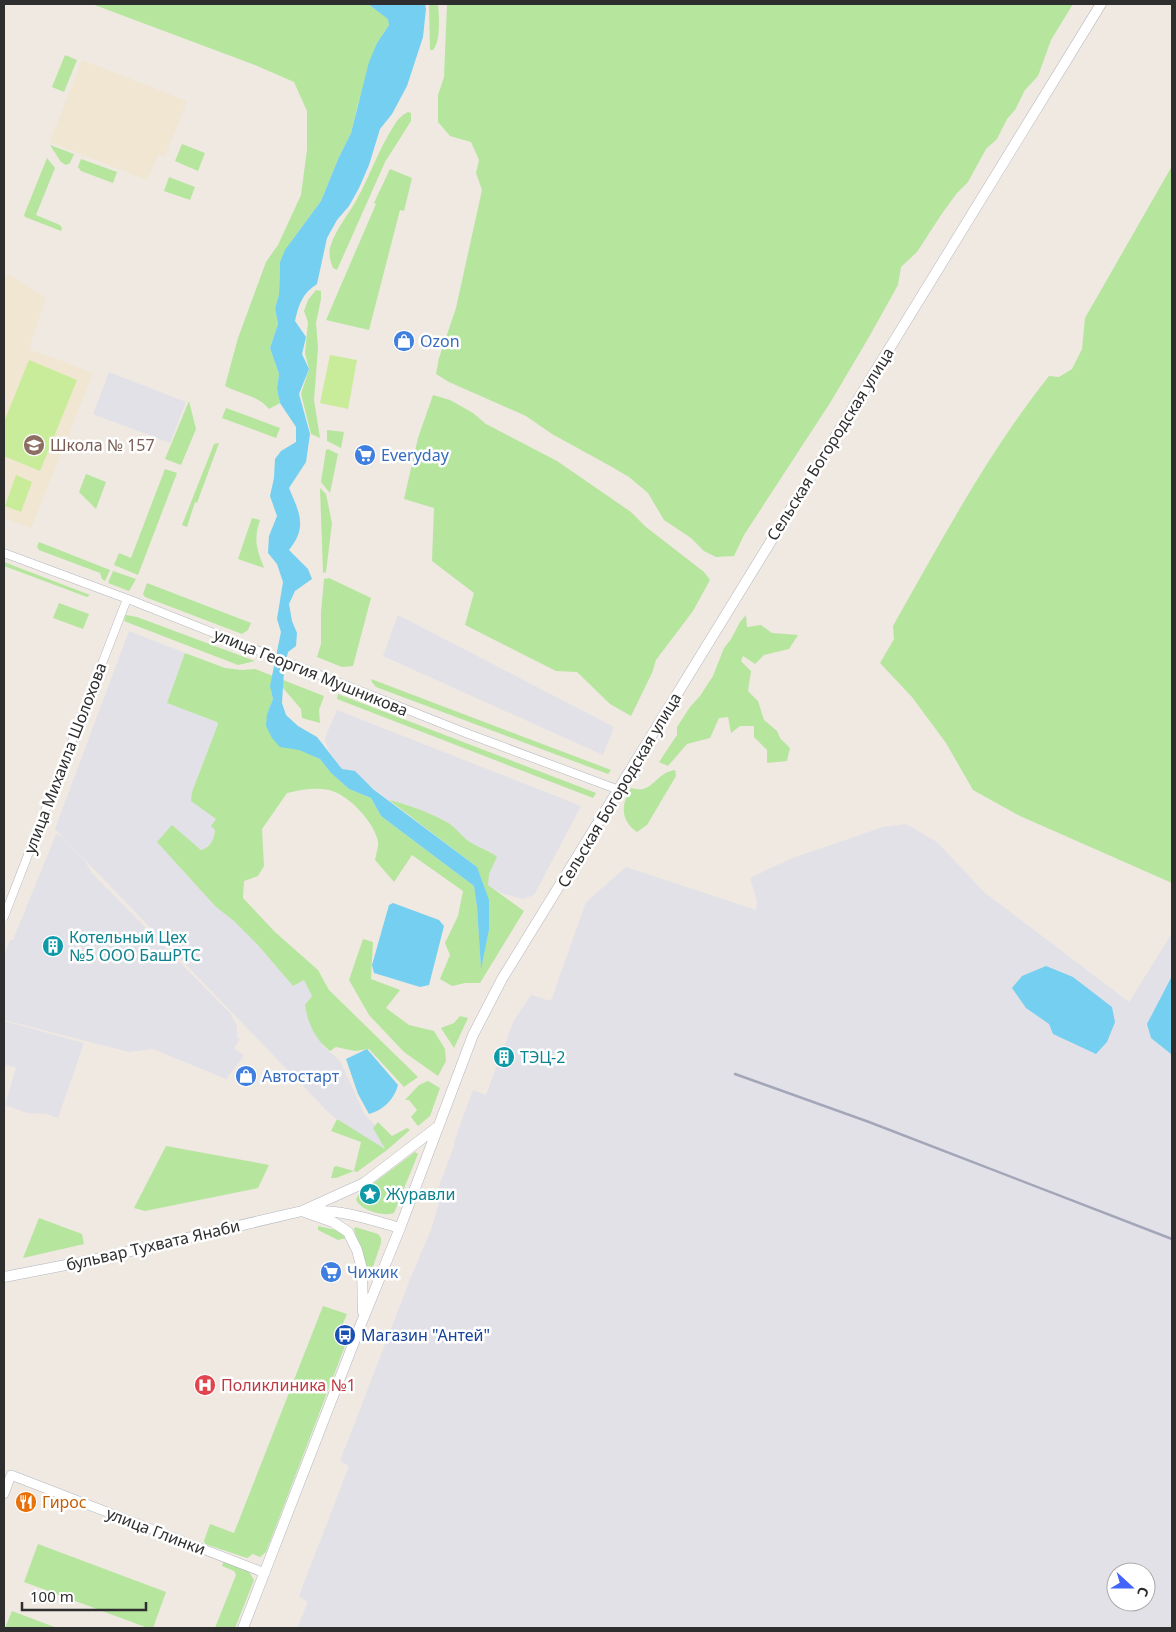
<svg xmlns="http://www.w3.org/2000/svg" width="1176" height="1632" font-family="'Noto Sans',sans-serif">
	<rect width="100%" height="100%" fill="#efe9e1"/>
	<!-- industrial -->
	<path fill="#e3e1e8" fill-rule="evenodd" d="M109,372l77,30 -16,41 -77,-29z
		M398,615l216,112 -11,28 -220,-99z
		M129,631l56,22 -18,50 50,19 1,2 -26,68 25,27 -4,21 -7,8 -5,2 -29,-25 9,43 35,39 18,14 23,23 36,42 11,-6 8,16 10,49 18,16 25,54 25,25 -9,9 -50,-34 -276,-286z
		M337,710l244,96 -47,89 -11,4 -22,-6 -13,-8 1,-11 7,-16 -5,-6 -19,-8 -9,-7 -11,-12 -46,-21 -17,-4 -25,-19 -9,-9 -13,-3 -12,-17 -5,-11 2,-8z
		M906,824l31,18 47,50 145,110 43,-69v695h-875l11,-26 -9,-6 50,-130 -9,-5 71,-184 21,-50 10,-35 -4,-3 15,-40 2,-10 18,-49 13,5 27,-73 18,-27 20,6 35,-99 40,-35 130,43 1,-9 -7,-23 40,-19 93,-32zM1116,1572h30v30h-30z
		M56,834l5,2 24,25 6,11 139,141 7,13v11l3,2 -6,9 10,8 -18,23 -73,-30 -24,3 -125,-32v-64l6,-16h3z
		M4,1021l80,22 -26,75 -12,-4 -19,-1 -22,-8 11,-37 -12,-4z"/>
	<!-- education -->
	<path fill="#f0e6d1" d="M82,60l105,41 -22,55 -7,-2 -11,26 -97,-38z
		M4,273l10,4 32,21 -17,51 64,24 -62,155 -27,-10z"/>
	<!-- green -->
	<path fill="#b6e59e" d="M92,4h276l21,15v6l-12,18 -19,61 -7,29 -12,24 -18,44 -28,38 -13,23 -1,33 -4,13 3,16 -8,24 9,26 -2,15 3,14 -11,6c-10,-13 -29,-15 -44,-23l13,-48 28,-76 12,-17 23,-50 6,-45v-39l-13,-29 -39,-17z
		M429,4h9c1,12 3,37 -5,46h-3z
		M447,4h626l-22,36 -13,36 -13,14 -10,20 -8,9 -10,20 -11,10 -18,33 -11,11 -16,22 -24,37 -16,15 -3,18 -29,52 -39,66 -86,132 -10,21 -18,1 -12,-6 -13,-13 -27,-18 -16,-27 -19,-16 -17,-10 -60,-33 -26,-18 -77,-34 -13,-8 3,-16 17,-50 26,-118 -6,-17 3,-13 -8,-18 -21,-6 -12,-14v-27l6,-18z
		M65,55l12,5 -13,32 -12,-5z
		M408,112l3,1v8l-26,41 -48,108 -4,-2c-3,-7 -5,-16 -2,-23 5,-16 17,-30 25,-44 14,-25 23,-53 39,-77 4,-6 7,-9 13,-12z
		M182,144l23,9 -7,18 -23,-10z
		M50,145l24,9 -4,9 -4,2 -5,-3z
		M47,158l8,10 -19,47 24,10 2,3 -1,3 -36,-14 -1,-2z
		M81,159l36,13 -4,11 -32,-12 -3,-4z
		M1172,166v717l-152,-67 -47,-26 -27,-47 -34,-46 -32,-34 14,-24 -1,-13c48,-85 95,-173 156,-250l10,1 13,-8 10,-20 3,-31z
		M390,169l22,9 -8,33 -4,-1 -31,120 -43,-10 50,-116 -2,-1z
		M169,177l26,10 -5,13 -26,-9z
		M316,290l5,1v8l-5,24 2,25 -4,52 6,38 -9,-4 -10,-40 8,-25 -4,-16 3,-31 -4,-11 4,-11z
		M433,395l17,5 23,13 13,11 71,37 74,51 15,15 58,45 6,8 -17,31 -37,49 -4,13 -21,43 -21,-12 -33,-32 -21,-1 -91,-46 9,-32 -42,-32 2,-53 -30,-9 14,-61z
		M189,401l7,28 -15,36 -16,-6z
		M226,408l54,20 -4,10 -54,-20z
		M327,430l17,2 -3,16 -14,-7z
		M219,443l-22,60 -2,-1 -8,25 -5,-2 32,-81z
		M328,449l10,5 -8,39 -9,-11 5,-32z
		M165,469l12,4 -39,102 -24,-10 5,-12 12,5z
		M86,474l20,8 -10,27 -17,-17z
		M320,488l6,6 6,29 -6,49 -3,1z
		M252,518l8,2c-7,21 -3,29 4,48l-26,-9z
		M39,542l71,28 -5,11 -3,-2 -2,-6 -61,-23 -2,-3z
		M4,562l86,33 -3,2 -83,-31z
		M113,571l23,8 -7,12 -21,-8z
		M329,578l42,20 -18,68 -11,1 -25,-10 4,-13v-31l3,-34z
		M147,583l104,40 -3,7 -6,4 -97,-37 -2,-3z
		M59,603l30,11 -6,15 -30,-11z
		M126,615l11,2 118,44 -17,4 -114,-44z
		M746,615l1,12 14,-2 11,8 26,2 -9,14 -25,6 -9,9 -12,-8 -2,5 10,10 -3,20 10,10 6,19 13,11 3,7 10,10 -3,13 -20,2v-13l-13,-13v-11h-14l-9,7 -3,-16 -9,1 -9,20 -23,6 -19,22 -9,-4 18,-27v-8l13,-20 10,-11 13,-20 11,-28 7,-9 9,-17z
		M185,653l40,15 17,2 13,-1 69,27 -5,14 1,13 -18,-5 -1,-9 -18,-21 -12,3 2,8 -6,15 32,35 21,10 11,14 18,16 22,9 10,18 93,70 3,21 4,60 8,-37 -12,-63 -88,-67c21,5 42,13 61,24 7,5 12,13 20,18 9,6 19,8 27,15l-8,17 -1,11 36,26 -44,72h-15l-13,3 -12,-7 10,-24 -5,-12 13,-27 5,-25 -51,-36 -18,27 -19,-22c1,-6 4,-14 3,-19 -5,-20 -29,-46 -49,-51 -14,-3 -29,0 -42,3l-25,36 2,37 -6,10 -14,5 -1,17 32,34 43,38 11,20 89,87 -14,10 -35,-38 -14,2 -19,-4 -6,4c-15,-12 -22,-27 -25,-46l7,-9 -8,-16 -11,6 -36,-42 -23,-23 -18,-14 -59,-65 15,-17 29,25c10,-3 13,-11 14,-20l-4,-4 5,-7 -25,-18 1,-9 26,-68 -1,-2 -50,-19z
		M371,679l240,91 -3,4 -232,-87 -4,-5z
		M338,694l258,99 -3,5 -256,-99z
		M675,770l1,6 -29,49 -10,7c-17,-12 -16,-27 -6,-44 4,1 9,2 12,1 12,-3 15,-16 32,-19z
		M363,939l10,3 -2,37 29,11 -14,18 23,17 25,6 11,18 1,12 -8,15 -34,-24 -35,-37 -20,-35z
		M460,1016l8,2 -14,30 -13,-20 13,-5z
		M428,1081l12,7 -10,28 -12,10 -7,-9 6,-7 -8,-10h-4l14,-15z
		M337,1119l48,30 -12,-21 5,-6 14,14 15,-8 3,2 -23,20 -30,22 -3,-1 -18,7h-5l3,-11 2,-1 18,5 7,-29 -30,-11z
		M166,1146l103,19 -11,23 -113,23 -11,-3z
		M415,1152l3,2 -24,59c-10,4 -35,-3 -38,-14l3,-5z
		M39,1218l43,16 2,10 -61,14z
		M318,1226l22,5 6,7 -8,2 -20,-10z
		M355,1227l23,7 3,4v5l-10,30 -4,-2 -13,-42z
		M323,1306l24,8 -9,21 6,3 1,8 -79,206 -6,5 -7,-3 -6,4 -42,-14 -1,-3 6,-17 24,9z
		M38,1544l128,48 -13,36h-5l-124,-46z
		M224,1560l23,9 7,11 -19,48h-20l21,-53 -2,-4 -12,-5z
		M12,1611l45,17h-52z"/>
	<!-- pitch -->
	<path fill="#c9ec9a" d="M330,355l27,5 -9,49 -28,-6z
		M29,360l48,20 -37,91 -36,-15v-34z
		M16,475l16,7 -11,30 -16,-6z"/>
	<!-- water -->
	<path fill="#75cff0" d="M368,4h57l1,5 -3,28 -16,49 -15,28 -12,15 -11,36 -10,23 -10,18 -12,14 -10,18 -10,46c-15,10 -18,20 -22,37l11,16 -4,17 7,15 -10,25 11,40 -4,28 -17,26c10,24 19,39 0,62l19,19 4,10 -17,12 -6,13 3,17 5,12 -1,13 -8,6 -4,19 -2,32 4,12 12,11 19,11 25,32 13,2 18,18 104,78 12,33v30l-8,39 -4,-62 -3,-21 -93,-70 -10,-18 -22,-9 -18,-16 -11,-14 -21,-9 -19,-3 -8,-9 -6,-12 1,-12 6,-15 -3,-13 11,-54 -4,-13 6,-37 -6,-18 -9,-11 1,-17 8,-20 -7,-20 4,-18 1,-19 6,-8 15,-9v-15l-16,-24 -3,-14 2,-15 -9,-26 8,-24 -3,-16 4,-13 1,-33 5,-12 8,-11 28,-38 18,-44 12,-24 18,-71 8,-19 12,-18 -1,-6z
		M393,903l46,17 5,6 -15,59 -9,2 -46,-14 -2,-8 17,-60z
		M1046,966l27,11 39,30 3,15 -8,20 -11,12 -43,-20 -4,-10 -23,-16 -14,-20 10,-12z
		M1172,976v81l-1,-3 -20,-16 -4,-14z
		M367,1049l31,36c-4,15 -15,25 -29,29l-11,-20 -12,-35z"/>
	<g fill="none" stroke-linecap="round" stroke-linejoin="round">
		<!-- minor casing -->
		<g stroke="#b4b7c1" stroke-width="9">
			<path id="minor" d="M4,553l129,48 333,132 153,57
				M4,917l123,-318"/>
		</g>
		<!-- tertiary casing -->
		<g stroke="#b4b7c1" stroke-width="10">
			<path id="tertiary" d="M4,1494l7,-19 254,98"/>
		</g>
		<!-- secondary casing -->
		<g stroke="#b4b7c1" stroke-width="11">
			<path id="secondary" d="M302,1211l31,11 15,10 9,18 5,19 1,43
				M308,1211c32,-2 61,8 92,17
				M4,1277l93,-18 205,-48 62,-28 72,-55
				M243,1628l118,-304 39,-96 73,-193 29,-56 599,-975"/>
		</g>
		<!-- minor -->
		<use href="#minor" stroke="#fff" stroke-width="8"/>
		<!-- tertiary -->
		<use href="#tertiary" stroke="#fff" stroke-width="9"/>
		<!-- secondary -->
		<use href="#secondary" stroke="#fff" stroke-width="10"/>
		<!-- rail -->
		<path stroke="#a3a6b8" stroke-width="2.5" d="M735,1074l134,48 303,117"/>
	</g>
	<!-- icons -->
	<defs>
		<g id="shop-disc" transform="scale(1.125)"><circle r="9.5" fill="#3f7fe0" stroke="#fff"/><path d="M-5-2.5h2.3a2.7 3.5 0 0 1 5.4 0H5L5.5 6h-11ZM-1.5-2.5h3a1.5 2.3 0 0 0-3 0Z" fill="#fff"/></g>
		<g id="school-disc" transform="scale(1.125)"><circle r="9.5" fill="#8d6e63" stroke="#fff"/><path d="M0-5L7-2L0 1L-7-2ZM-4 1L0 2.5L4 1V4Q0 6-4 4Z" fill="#fff"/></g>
		<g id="supermarket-disc" transform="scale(1.125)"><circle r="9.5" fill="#3f7fe0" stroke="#fff"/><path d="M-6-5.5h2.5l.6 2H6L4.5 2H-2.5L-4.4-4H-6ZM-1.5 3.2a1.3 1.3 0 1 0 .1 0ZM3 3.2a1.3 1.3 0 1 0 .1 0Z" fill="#fff"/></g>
		<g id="building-disc" transform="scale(1.125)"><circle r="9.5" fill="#0f9aa8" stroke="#fff"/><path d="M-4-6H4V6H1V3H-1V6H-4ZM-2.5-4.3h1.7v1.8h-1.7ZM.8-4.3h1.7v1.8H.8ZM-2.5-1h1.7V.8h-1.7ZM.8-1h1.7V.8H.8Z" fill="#fff"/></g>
		<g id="sight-disc" transform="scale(1.125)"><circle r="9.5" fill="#0f9aa8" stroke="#fff"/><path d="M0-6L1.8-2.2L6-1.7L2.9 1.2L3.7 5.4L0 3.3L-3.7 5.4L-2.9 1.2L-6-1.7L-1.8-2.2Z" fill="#fff"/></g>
		<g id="bus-disc" transform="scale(1.125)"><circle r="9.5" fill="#1a4fb4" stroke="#fff"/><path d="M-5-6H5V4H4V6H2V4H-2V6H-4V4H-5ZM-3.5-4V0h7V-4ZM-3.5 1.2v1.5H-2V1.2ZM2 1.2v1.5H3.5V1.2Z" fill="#fff"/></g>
		<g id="hospital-disc" transform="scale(1.125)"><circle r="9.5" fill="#e0444e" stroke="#fff"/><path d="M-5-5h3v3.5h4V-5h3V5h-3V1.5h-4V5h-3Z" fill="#fff"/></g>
		<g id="restaurant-disc" transform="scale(1.125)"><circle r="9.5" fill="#e8710a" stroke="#fff"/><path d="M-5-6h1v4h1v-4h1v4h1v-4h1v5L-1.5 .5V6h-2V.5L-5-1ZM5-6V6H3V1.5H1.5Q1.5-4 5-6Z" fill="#fff"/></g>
	</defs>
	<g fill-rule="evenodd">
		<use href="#shop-disc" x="404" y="341"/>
		<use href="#school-disc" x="34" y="445"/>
		<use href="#supermarket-disc" x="365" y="455"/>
		<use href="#building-disc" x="53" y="946"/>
		<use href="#building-disc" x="504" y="1057"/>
		<use href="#shop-disc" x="246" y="1076"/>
		<use href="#sight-disc" x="370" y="1194"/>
		<use href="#supermarket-disc" x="331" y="1272"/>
		<use href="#bus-disc" x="345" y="1335"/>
		<use href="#hospital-disc" x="205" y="1385"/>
		<use href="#restaurant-disc" x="26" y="1502"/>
	</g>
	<g text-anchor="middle" stroke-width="5" stroke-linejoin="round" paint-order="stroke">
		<!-- shop labels -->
		<g font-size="16" fill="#366cbe" stroke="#fff" text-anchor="start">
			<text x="420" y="347">Ozon</text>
			<text x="381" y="461">Everyday</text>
			<text x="262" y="1082">Автостарт</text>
			<text x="347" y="1278">Чижик</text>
		</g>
		<!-- street labels -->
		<g font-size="16" fill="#2e2e2e" stroke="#fff">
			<text transform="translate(830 444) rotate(-58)" y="6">Сельская Богородская улица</text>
			<text transform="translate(311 672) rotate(22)" y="6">улица Георгия Мушникова</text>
			<text transform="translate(65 758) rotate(-69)" y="6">улица Михаила Шолохова</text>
			<text transform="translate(619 790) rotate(-59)" y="6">Сельская Богородская улица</text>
			<text transform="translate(153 1245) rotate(-13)" y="6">бульвар Тухвата Янаби</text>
			<text transform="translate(156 1531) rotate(21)" y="6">улица Глинки</text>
		</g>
		<!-- education labels -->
		<g font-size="16" fill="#785e54" stroke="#fff" text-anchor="start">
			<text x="50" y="451">Школа № 157</text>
		</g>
		<!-- culture labels -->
		<g font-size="16" fill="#0d838f" stroke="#fff" text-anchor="start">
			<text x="69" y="943">Котельный Цех<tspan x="69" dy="18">№5 ООО БашРТС</tspan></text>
			<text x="520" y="1063">ТЭЦ-2</text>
			<text x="386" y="1200">Журавли</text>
		</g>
		<!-- transit labels -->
		<g font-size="16" fill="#164399" stroke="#fff" text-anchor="start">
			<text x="361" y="1341">Магазин "Антей"</text>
		</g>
		<!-- health labels -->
		<g font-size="16" fill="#be3a42" stroke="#fff" text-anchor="start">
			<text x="221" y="1391">Поликлиника №1</text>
		</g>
		<!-- food labels -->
		<g font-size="16" fill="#c56008" stroke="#fff" text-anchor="start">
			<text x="42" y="1508">Гирос</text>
		</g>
	</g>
	<!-- border -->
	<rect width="1176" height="1632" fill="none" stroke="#2e2e2e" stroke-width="10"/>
	<!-- north arrow -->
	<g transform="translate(1131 1587) rotate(111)"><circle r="24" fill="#ffffff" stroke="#ababab"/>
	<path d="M0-4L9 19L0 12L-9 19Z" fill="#4264fb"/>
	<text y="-8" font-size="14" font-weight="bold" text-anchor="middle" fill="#2e2e2e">С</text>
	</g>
	<!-- scale -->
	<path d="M22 1602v8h124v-8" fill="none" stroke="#2e2e2e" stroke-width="2.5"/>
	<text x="30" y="1602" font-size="15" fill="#2e2e2e" stroke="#ffffff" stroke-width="4" paint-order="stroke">100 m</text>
</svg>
